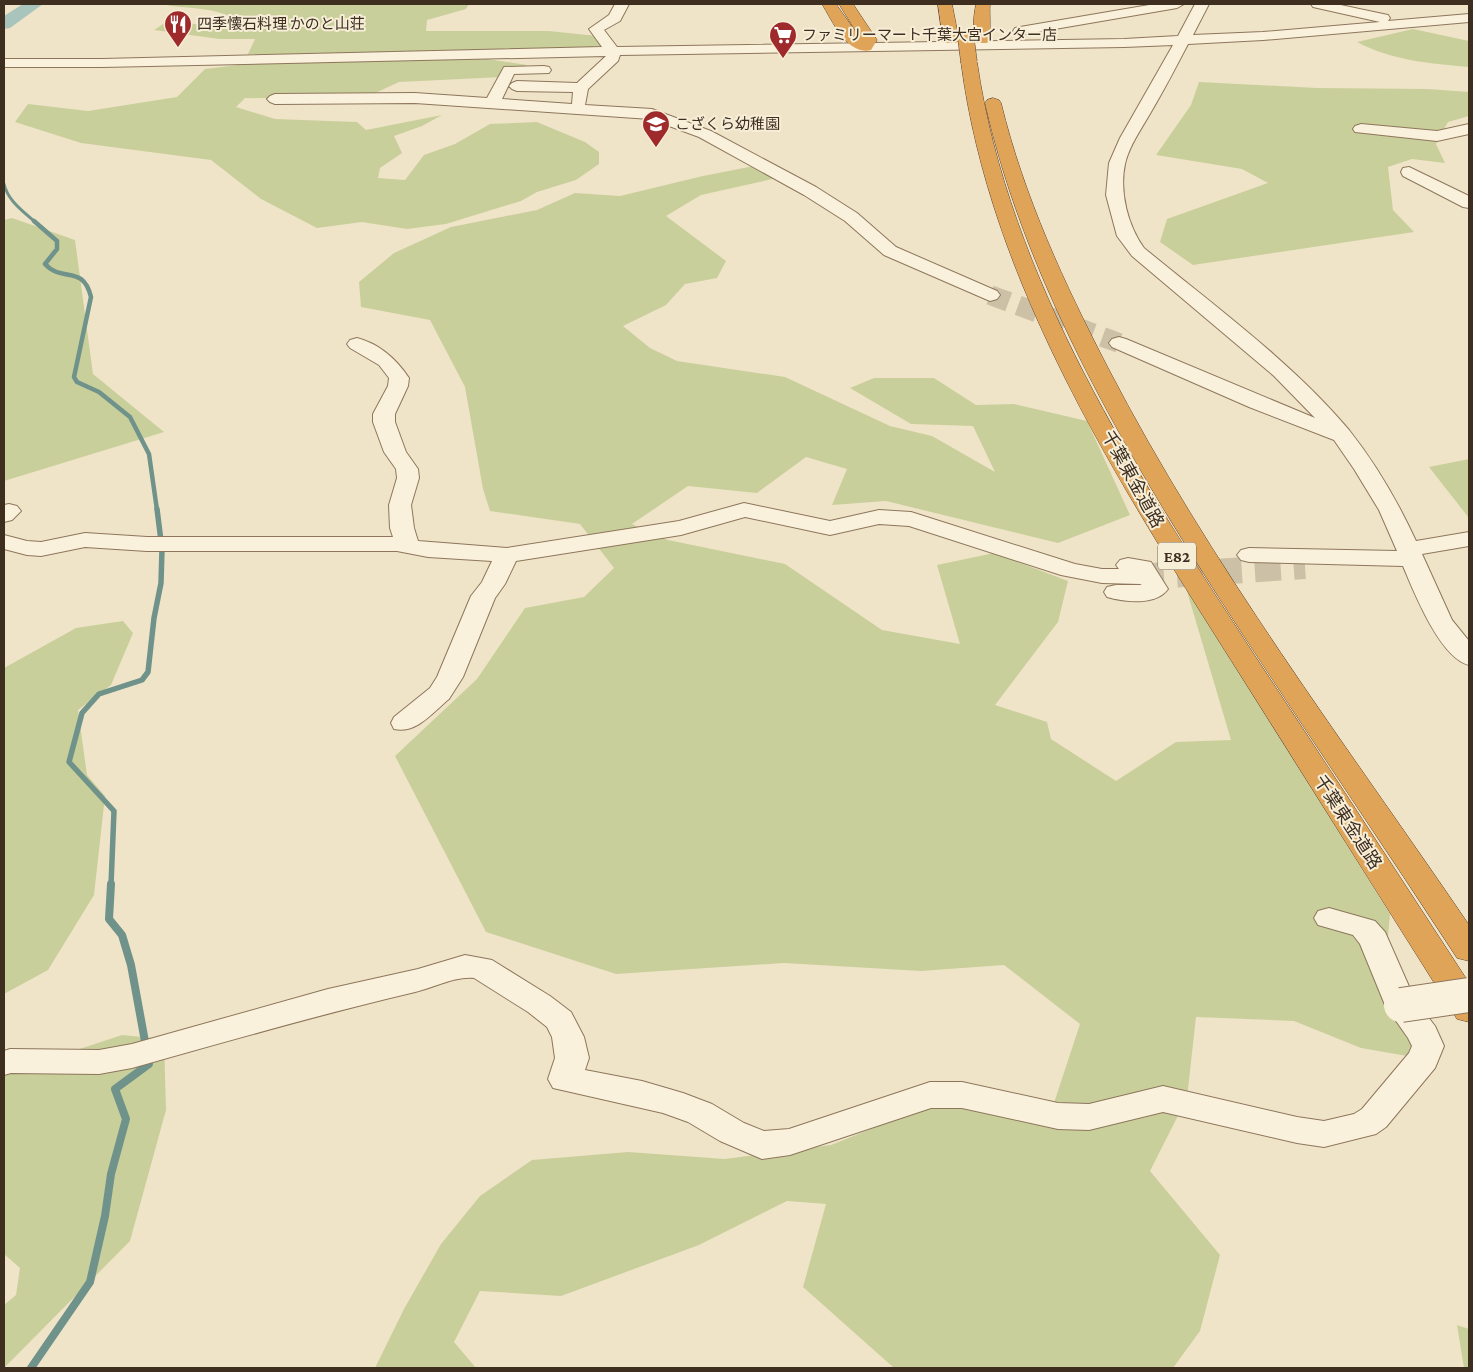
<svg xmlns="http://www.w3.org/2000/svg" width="1473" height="1372" font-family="'Crimson Pro','Noto Sans JP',serif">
	<rect width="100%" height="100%" fill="#f0e4c8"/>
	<!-- green -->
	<path fill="#c9cf9b" d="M160,4h309l-3,5 -39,11 -1,11h123l48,5 5,11 -355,9 8,-17h-36l-65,-9 12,-8 59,4 13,-4c-18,-16 -55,-13 -78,-18z
		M1413,29l56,12v26c-37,-3 -79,-7 -112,-25z
		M481,58l46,7 -24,12 -104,5 -28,13 -46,4 -80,-1 -9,9 39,12 82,3 9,8 76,-15 -20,11 -28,10 8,17 -22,15 -2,10 27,2 19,-25 31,-11 35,-20 47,-2 48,20 14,10v12l-23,16 -39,12 -16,9 -75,23 -39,5 -45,-7 -45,6 -56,-29 -50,-39 -130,-17 -66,-21 13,-18 60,7 89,-14 28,-28 42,-5z
		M1199,82l118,6 111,1 41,3v24l-21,6 -12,22 9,19 -33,-4 -24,8 5,43 21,22 -221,33 -33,-23 7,-23 101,-36 -26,-14 -86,-14 35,-50z
		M754,166l23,12 -76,17 -35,21 60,45 -9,17 -32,6 -19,21 -43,21 27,22 27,13 108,16 105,49 42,10 63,36 -22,-46 -62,-2 -61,-36 24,-10h60l42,27 38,-1 73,17 43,94 -72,28 -172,-42 -54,4 15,-36 -41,-12 -49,36 -69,-7 -56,38 36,16 117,24 97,66 78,14 -23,-79 57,-12 74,28 -10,41 -63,83 52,17 4,17 65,42 60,-39 55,-2 -45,-152 204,326 -3,34 31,79 -11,29 -46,-8 -67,-27 -98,-4 -9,81 -37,73 70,84 -20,76 -27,37h-279l-91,-81 23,-83 -39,-3 -88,44 -138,51 -81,-5 -26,51 22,26h-101l29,-59 37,-65 39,-48 52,-36 96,-8 97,7 106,-14 100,-40 121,4 28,-85 -76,-59 -83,6 -137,-8 -168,11 -130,-42 -91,-176 82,-77 48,-71 59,-11 30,-29 -34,-44 -90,-13 -7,-22 -18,-102 -35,-67 -69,-13 -2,-25 35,-29 57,-26 86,-17 38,-17 45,3 83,-20z
		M12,218l63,22 18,134 71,58 -160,49v-261z
		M1469,459v59l-40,-51z
		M123,621l10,12 -22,52 -33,25 9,65 18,21 -11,99 -46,75 -44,24v-326l72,-40z
		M122,1035l42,4 2,71 -36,131 -126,127v-63l12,-10 4,-27 -16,-14v-180z
		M1457,1325l12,4v39h-5z"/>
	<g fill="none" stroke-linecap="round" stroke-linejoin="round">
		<!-- stream-far3 -->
		<path stroke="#6f938a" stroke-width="3" d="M4,184c4,17 19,27 31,38"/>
		<!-- stream-far2 -->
		<path stroke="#6f938a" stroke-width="4.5" d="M34,221l23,20v8l-12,15c17,19 38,0 46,33l-17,80 3,5 22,10 31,25 19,37 8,56"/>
		<!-- stream-far1 -->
		<path stroke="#6f938a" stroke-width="5.5" d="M111,885l3,-74 -45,-49 13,-49 17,-19 43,-14 6,-8 6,-54 7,-35 1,-34 -5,-40"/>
		<!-- stream -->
		<path stroke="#6f938a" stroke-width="8" d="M111,884l-2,35 13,16 9,30 15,82
			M31,1368l59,-86 15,-66 6,-42 15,-55 -11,-30 34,-25 -1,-8"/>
		<!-- river -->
		<path fill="#a9c4bc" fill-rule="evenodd" d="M23,4h20l-33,24 -6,1v-13z"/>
		<!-- minor-tunnel-far1 -->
		<path stroke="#ccc0a6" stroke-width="20" stroke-dasharray="20 10" stroke-linecap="butt" d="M990,295l129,48"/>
		<!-- minor-tunnel -->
		<path stroke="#ccc0a6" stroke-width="26" stroke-dasharray="26 13" stroke-linecap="butt" d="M1138,577l167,-11"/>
		<!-- minor casing -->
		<g stroke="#8d765c" stroke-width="2">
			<path id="minor" d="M615,4h14l-9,17 -16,9 13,17 507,-8 54,-3 17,-32h14l-16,31 70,-3 117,-10 -67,-15 -2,-3h25l47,10 5,1 2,3 -2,3 81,-7v8l-206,18 -75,4c-12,23 -24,46 -37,68 -9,16 -22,34 -26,52 -6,28 3,62 19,84 69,57 148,114 205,182 27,34 49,72 67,111l53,-9v14l-47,8 30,66 17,21v24c-29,-7 -55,-73 -66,-99l-154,-4 -8,-2 -4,-5 4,-5 8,-2 148,3 -18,-41 -25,-41 -20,-29 -85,-33 -137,-60 -3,-4 3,-4 7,-2 7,2 189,79 -41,-42 -142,-120 -15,-20 -11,-41 3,-32 11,-25 53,-93 -49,2 -504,8 -2,6 -30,28 -3,16 67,4 59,22 105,56 41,26 39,34 101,44 3,4 -3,4 -7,2 -106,-46 -39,-34 -41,-26 -105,-58 -49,-18 -235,-16 -140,1 -5,-2 -3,-3 3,-3 5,-2 140,-1 72,5 17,-31 40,-1 5,1 2,3 -2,3 -35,1 -12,25 70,5 1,-12 -56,-1 -5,-2 -3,-3 3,-3 5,-2 60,2 29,-27 -504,11h-98v-8h98l500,-12 -13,-18 20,-14z
				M1155,4h29l-7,4 -157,27 -5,-1 -2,-3 2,-3 5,-1z
				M1361,124l76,7 32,-7v10l-32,7 -82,-9 -2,-3 2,-3z
				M1409,167l60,29v12l-6,-1 -60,-31 -2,-4 2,-4z
				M357,338c23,6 40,22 52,40l-1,8 -13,28v8l11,30 12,17 1,9 -8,27 3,23 4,13 89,7 172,-27 65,-18 86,18 49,-11 32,2 164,52 27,5h17l-3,-4 4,-5 8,-2 23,4 17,27c-12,17 -43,13 -61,8l-3,-5 3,-5 9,-2h26l-2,-1 -38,-1 -41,-8 -152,-49 -30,-2 -49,11 -85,-18 -64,18 -165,26 -11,23 -10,14 -32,79 -14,22c-16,13 -32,35 -55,30l-3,-6 3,-6 36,-29 7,-11 34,-81 11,-14 10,-21 -64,-4 -31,-6h-250l-62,-4 -44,9 -14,-1 -23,-6v-14l23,6 14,1 44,-9 62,4h246l-3,-9 -1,-23 8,-27 -1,-9 -12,-17 -11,-30v-8l15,-28 1,-8 -10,-13 -29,-17 -3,-4 3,-4z
				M9,504l8,2 4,5 -9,9 -8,2v-17z
				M1329,908l46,13 10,11 30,68 20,26 9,20 -9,22 -49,59 -10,7 -52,13 -27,-4 -134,-31 -74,18 -31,-1 -96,-21h-31l-141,47 -28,4 -42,-18 -32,-19 -25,-9 -110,-25 -5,-9 7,-21 -3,-21 -5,-10 -19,-15 -54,-34c-20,-2 -43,11 -63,15 -94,22 -186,49 -279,75l-33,6 -88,-1 -7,2v-24l6,-2 89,1 33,-6 196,-55 90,-20 47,-14 27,5 58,36 21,16 13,25 5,21 -4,12 57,11 41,12 29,11 32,19 20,8 25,-2 141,-47h32l96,21 31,1 74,-18 134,31 27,4 30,-7 8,-5 47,-56 3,-7 -4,-8 -23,-33 -25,-61 -7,-9 -35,-10 -4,-7 4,-7z"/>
		</g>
		<!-- highway casing -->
		<g stroke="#5b4430" stroke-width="1">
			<path id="highway" d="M822,4h14l24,34 -21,-34h14l24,36 -6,10c-24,6 -39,-30 -49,-46z
				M938,4h14l7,36 -3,3h-10l-3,-3z
				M976,4h14c-1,10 2,32 -3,39h-10c-6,-10 -3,-28 -1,-39z
				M969,57l5,2 3,3c32,218 160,413 278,594 72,109 143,218 214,327v39l-12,-3c-74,-117 -147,-234 -221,-351 -117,-185 -246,-384 -275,-606l3,-3z
				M993,98l6,2 2,3c23,94 63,180 107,265 102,197 237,375 361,557v36l-12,-3c-71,-109 -144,-216 -215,-325 -105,-161 -214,-341 -257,-530l2,-3z"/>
		</g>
		<!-- minor -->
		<use href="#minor" fill="#faf1dc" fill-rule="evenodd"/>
		<!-- highway -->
		<use href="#highway" fill="#e0a458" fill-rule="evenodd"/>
		<!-- minor-bridge casing -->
		<g stroke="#8d765c" stroke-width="36" stroke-linecap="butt">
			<path id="minor-bridge" d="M1401,1005l68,-10"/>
		</g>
		<!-- highway-bridge casing -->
		<g stroke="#5b4430" stroke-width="17" stroke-linecap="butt">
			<path id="highway-bridge" d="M966,39l3,23"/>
		</g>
		<!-- minor-bridge -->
		<use href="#minor-bridge" stroke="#faf1dc" stroke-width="34"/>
		<!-- highway-bridge -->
		<use href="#highway-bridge" stroke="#e0a458" stroke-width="16"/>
	</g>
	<!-- icons -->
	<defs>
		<g id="restaurant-pin" transform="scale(1.4375)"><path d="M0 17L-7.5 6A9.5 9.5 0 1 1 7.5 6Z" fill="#9e2a2b" stroke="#f7eed8"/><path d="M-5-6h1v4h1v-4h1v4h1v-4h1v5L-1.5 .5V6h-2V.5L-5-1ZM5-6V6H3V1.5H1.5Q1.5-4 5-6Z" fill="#fff"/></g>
		<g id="supermarket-pin" transform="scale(1.4375)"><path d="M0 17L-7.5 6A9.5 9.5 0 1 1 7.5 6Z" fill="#9e2a2b" stroke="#f7eed8"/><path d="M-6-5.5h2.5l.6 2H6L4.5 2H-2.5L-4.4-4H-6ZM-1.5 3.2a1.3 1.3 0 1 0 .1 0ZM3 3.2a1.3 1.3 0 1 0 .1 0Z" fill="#fff"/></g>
		<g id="school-pin" transform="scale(1.4375)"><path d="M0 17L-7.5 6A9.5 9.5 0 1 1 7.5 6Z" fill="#9e2a2b" stroke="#f7eed8"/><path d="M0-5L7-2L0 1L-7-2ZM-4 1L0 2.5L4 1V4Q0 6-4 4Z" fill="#fff"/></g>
	</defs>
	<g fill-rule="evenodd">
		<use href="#restaurant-pin" x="178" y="24"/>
		<use href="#supermarket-pin" x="783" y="35"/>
		<use href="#school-pin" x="656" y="124"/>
	</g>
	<g text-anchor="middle" stroke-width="4" stroke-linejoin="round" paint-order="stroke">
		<!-- far-poi labels -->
		<g font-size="15" fill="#3d2e20" stroke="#f7eed8" text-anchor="start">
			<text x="197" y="29">四季懐石料理 かのと山荘</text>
			<text x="802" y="40">ファミリーマート千葉大宮インター店</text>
			<text x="675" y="129">こざくら幼稚園</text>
		</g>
		<!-- shield labels -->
		<rect fill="#f7eed8" stroke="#756857" stroke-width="1" x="1158" y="542.5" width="38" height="27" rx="4"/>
		<g font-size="16" font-weight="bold" fill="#3d2e20">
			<text x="1177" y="562">E82</text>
		</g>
		<!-- street labels -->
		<g font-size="18" fill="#3d2e20" stroke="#f7eed8">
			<text transform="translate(1133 479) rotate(61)" y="6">千葉東金道路</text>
			<text transform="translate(1348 822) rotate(57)" y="6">千葉東金道路</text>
		</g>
	</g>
	<!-- border -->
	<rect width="1473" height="1372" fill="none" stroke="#3d2e20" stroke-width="10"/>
</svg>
